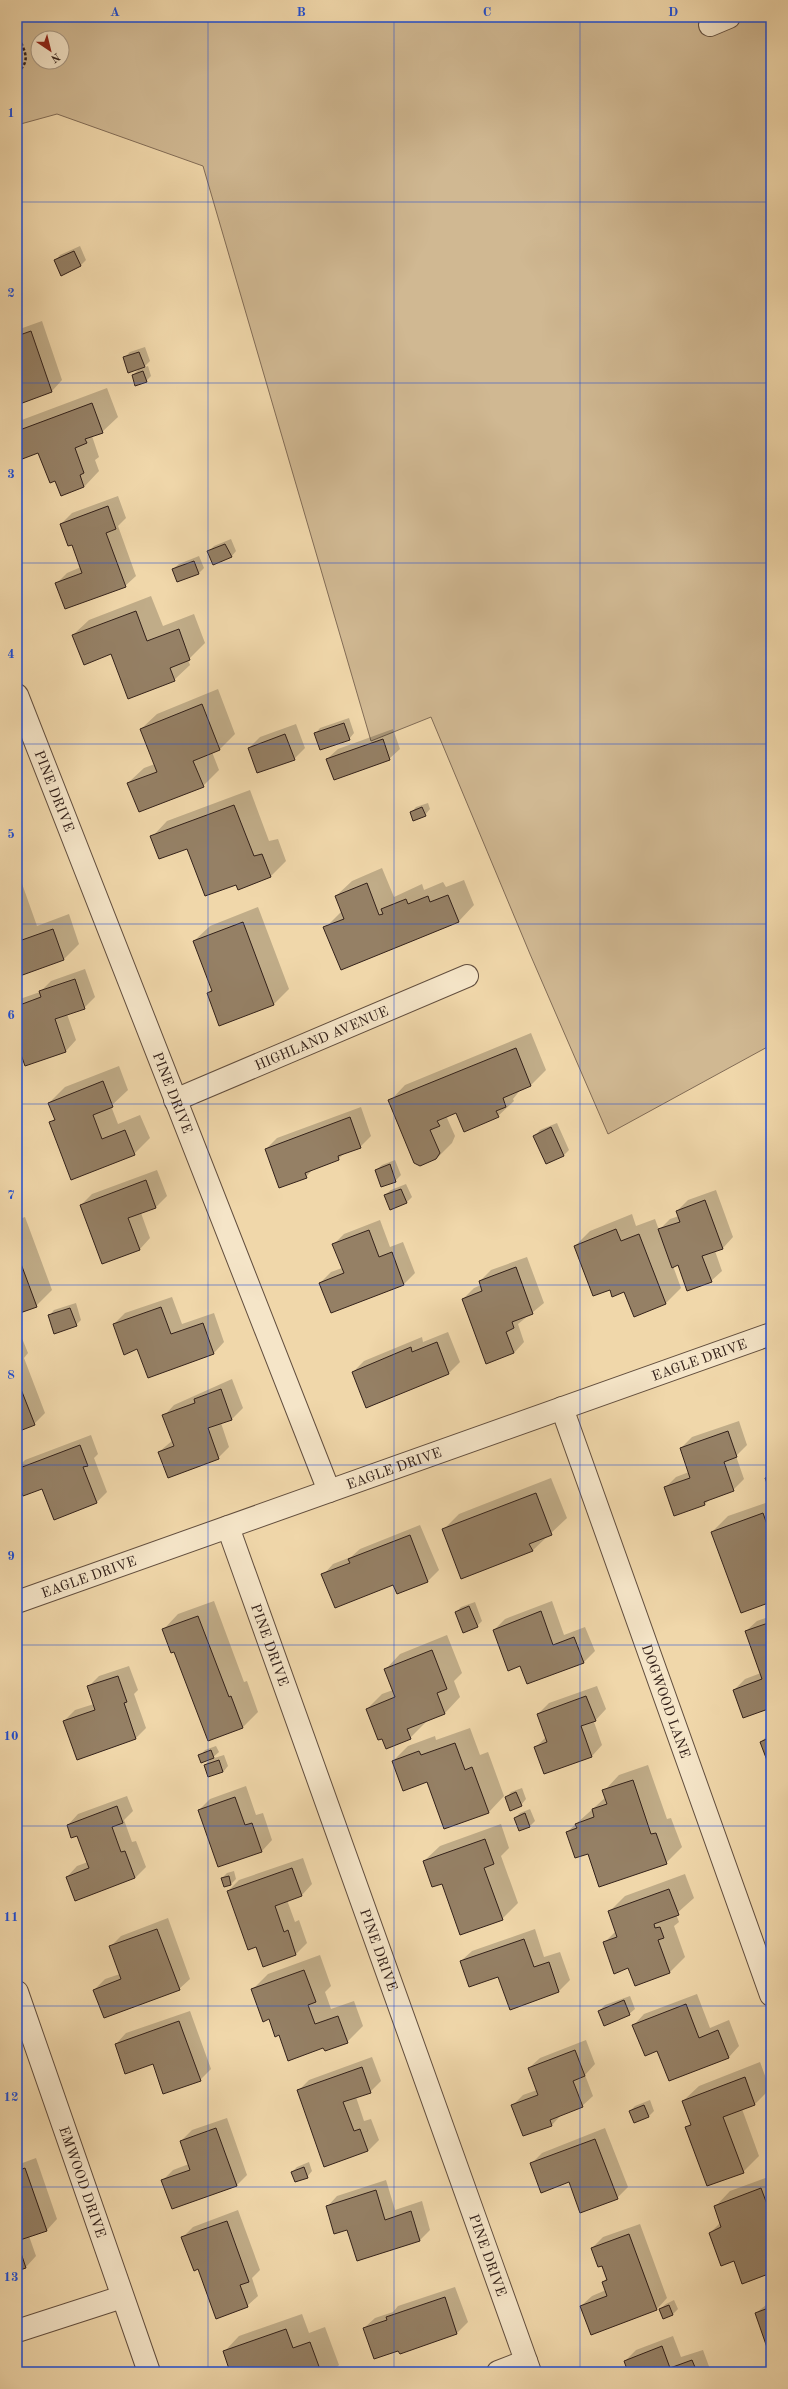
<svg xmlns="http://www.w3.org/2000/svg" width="788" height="2389" font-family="'Old Standard TT',serif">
	<rect width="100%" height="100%" fill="#f0d7aa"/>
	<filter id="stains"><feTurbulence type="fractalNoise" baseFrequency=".005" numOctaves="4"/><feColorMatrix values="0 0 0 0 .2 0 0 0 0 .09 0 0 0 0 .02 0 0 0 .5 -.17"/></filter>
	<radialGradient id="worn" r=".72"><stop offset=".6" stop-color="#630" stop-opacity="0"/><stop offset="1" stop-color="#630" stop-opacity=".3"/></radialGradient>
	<!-- green -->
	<path fill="#d0b892" stroke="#826c56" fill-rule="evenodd" d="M17,17h754v1028l-163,89 -78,-180 -99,-237 -60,24 -168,-575 -146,-52 -40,11zM38,38h24v24h-24z"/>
	<!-- shadow -->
	<path fill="#0003" d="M80,246l6,14 -5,5 -26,-4 5,-6z
		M42,321l20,59 -10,11 -35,13v-74z
		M145,347l5,14 -7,7 5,-2 3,10 -5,5 -13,-6 7,-7 -15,-11 5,-5z
		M107,388l11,29 -16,15 -10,4 7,21 -4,3 4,11 -15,16 -28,-7 -17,-28 -22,8v-37l2,-2z
		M118,496l8,22 -8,8 18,50 -11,10 -69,-2 11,-11 14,-6 -9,-24 -11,-19 11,-11z
		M231,539l5,12 -5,6 -22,-6 5,-5z
		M199,556l5,12 -5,5 -26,-4 6,-5z
		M151,596l12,30 31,-12 11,29 -17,17 2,5 -16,15 -101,-45 16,-15z
		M218,689l17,45 -15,15 -8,3 7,18 -16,16 -75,-3 16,-15 11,-4 -14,-35 16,-15z
		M349,718l5,15 -5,6 -34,-5 5,-6z
		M296,724l9,24 -11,11 -45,-11 11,-11z
		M393,729l7,20 -11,10h-62l11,-10z
		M250,790l19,51 9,-2 8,22 -15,15 -35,7 -49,-36 -35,-10 15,-16z
		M428,803l2,6 -5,6 -14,-2 5,-6z
		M382,868l12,29 28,-13 2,6 19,-8 3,5 18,-7 10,25 -15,16 -118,48 -16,-41 17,-17 -6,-15 16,-15z
		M20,878l17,48 32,-12 10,30 -15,15 -47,17v-97z
		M258,907l31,82 -16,16 -65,-12 4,-4 -18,-48 16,-15z
		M85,969l10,28 -11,11 -17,6 9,26 -10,11 -40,14 -9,-25v-40l23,-8 11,-11z
		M531,1033l15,37 -15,15 -10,4 -8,10 1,2 -16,15 -42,-4 -6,2 -3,4 8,18 -3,7 -16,16 -46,-58 15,-16z
		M119,1066l9,24 -17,16 7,18 22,-9 10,23 -16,16 -84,-31 5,-5 -6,-15 16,-16z
		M361,1107l10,29 -11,11 -15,6 -7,6 -24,9 -8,9 -40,-28 11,-11z
		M557,1123l12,27 -5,5 -17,8 -12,-27 5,-6z
		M395,1160l6,15 -6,6 -19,-11 6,-5z
		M157,1170l10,26 -11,11 -15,6 9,25 -10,11 -59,-44 11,-11z
		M406,1184l6,13 -6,6 -21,-8 6,-5z
		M716,1190l17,47 -10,11 -8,3 7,20 -11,10 -33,-17 -5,2 8,22 -16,16 -40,-13 -15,-2 -35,-43 15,-15 42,-17 4,12 19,-7 4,11 11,-11 9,-3 -2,-5 11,-11z
		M25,1217l27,73 -16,16 -19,7v-93z
		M380,1220l10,27 13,-5 12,31 -11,11 -73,28 -11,-29 11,-11 11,-4 -9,-23 11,-11z
		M527,1257l17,46 -26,21 6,18 -10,11 -51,-54 11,-11 7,-3 -1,-4 11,-11z
		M172,1297l10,27 32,-11 10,29 -10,11 -76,-5 -24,-24 11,-11z
		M76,1303l5,17 -5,5 -27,-9 5,-6z
		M17,1331h2l9,22 -4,5 21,55 -11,11 -17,7z
		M448,1332l12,30 -11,11 -82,33 -14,-34 11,-11 58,-24 1,5z
		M232,1379l11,29 -11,11 -11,4 8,24 -11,11 -59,-6 14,-12 -9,-24 10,-11z
		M739,1421l8,24 -11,11 8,23 -11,11 -22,8 -7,7 -39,-17 11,-11 13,-5 -8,-24 11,-11z
		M91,1435l7,19 -4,4 13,34 -11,11 -79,-25v-10l8,-8z
		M551,1478l16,40 -35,33 -88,-22 15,-15z
		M771,1501v100l-59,-69 16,-16z
		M420,1525l19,45 -11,11 -31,12 -3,-9 -71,-9 10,-11 18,-7 9,-8z
		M214,1601l30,81 3,-1 11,31 -15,15 -68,-77 -12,-20 15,-16z
		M552,1601l12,34 21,-8 10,24 -11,11 -56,20 -7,-17 -27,-35 11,-11z
		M475,1602l7,19 -5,5 -21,-14 5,-5z
		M771,1616v91l-37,-17 11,-11 16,-6 -15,-42 11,-10z
		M447,1635l15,38 -8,8 6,16 -15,16 -20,7 1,2 -16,16 -43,-29 15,-15 11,-4 -8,-20 15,-16z
		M129,1666l9,24 -4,4 12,34 -10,10 -72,-17 11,-11 19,-6 -6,-17 11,-11z
		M597,1686l9,23 -12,13 8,23 -10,11 -47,17 -10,-25 11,-11 -8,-23 11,-11z
		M470,1728l10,27 8,-3 16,44 -15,16 -45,16 -17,-47 -34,-20 15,-15 27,-10 1,4z
		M771,1732v37l-10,-27z
		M216,1746l3,6 -8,7 13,-4 4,11 -5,6 -18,-7 7,-7 -12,-2 5,-6z
		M648,1765l19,54 4,-1 11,29 -16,16 -77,-11 -22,-20 39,-35 -2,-6 15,-16z
		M246,1786l10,29 7,-2 9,27 -10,11 -44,15 -19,-56 11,-11z
		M522,1788l4,11 -5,6 -15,-7 5,-6z
		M127,1796l6,15 -9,9 8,22 4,-1 10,26 -11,11 -68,-1 10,-11 11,-4 -10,-27 -10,-10 10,-11z
		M530,1809l5,12 -6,6 -14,-9 5,-5z
		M501,1824l8,24 -8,8 17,47 -16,16 -60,-37 -18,-21 16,-15z
		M303,1858l9,26 -10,11 -15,5 8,22 4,-2 8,23 -11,11 -33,12 -6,-20 -29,-55 11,-11z
		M234,1871l2,8 -5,5 -7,2 -2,-8 5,-5z
		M685,1874l9,24 -18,16 3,8 -5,4 11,31 -15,15 -41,-5 -25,-24 12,-12 -7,-19 16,-16z
		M168,1918l22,61 -11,10 -85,1 11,-11 15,-5 -10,-27 11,-11z
		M535,1929l9,28 16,-5 10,28 -11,11 -49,17 -11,-32 -38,-15 11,-10z
		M320,1955l11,31 -6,6 6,17 23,-8 9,25 -16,16 -23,4 -54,-28 -18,-28 16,-16z
		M697,1994l13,34 19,-8 10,26 -10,11 -60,23 -11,-30 -24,-25 10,-11z
		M630,1996l5,13 -6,5 -30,-3 6,-6z
		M190,2011l21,58 -11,11 -47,-17 -37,-19 10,-11z
		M586,2040l9,24 -10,11 8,21 -11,10 -20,8 -10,11 -28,10 -11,-30 10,-10 14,-5 -8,-22 11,-10z
		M372,2057l9,24 -11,11 -14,5 8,24 7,-2 8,21 -11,11 -70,-60 11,-11z
		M760,2062l10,27 -15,15 -13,5 17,47 -16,16 -56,-45 4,-4 -8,-22 16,-15z
		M17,2092l5,15 -5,5z
		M650,2100l4,11 -5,5 -19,-5 5,-5z
		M227,2118l20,57 -10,10 -75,-4 11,-11 16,-6 -8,-23 11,-11z
		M605,2128l23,59 -11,11 -48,-17 -38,-17 11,-11z
		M36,2158l21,61 -10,11 -18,6 7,20 -10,11 -9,3v-105z
		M309,2162l3,9 -5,6 -15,-5 5,-5z
		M771,2176v96l-37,-13 -24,-26 11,-11 -6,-15 15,-16z
		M386,2180l9,30 27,-9 8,29 -10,10 -72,-12 -21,-21 10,-11z
		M238,2210l22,60 -8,8 6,18 -11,10 -48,-38 -17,-30 11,-11z
		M640,2224l27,74 -10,11 -76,-3 11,-10 14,-6 -3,-8 4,-4 -15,-30 11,-11z
		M455,2287l13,35 -11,11 -57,20 -1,-4 -35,-21 11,-10 18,-6 5,-6z
		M674,2300l4,9 -5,5 -13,-5 6,-5z
		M771,2301v55l-15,-43z
		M302,2314l7,19 16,-6 14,38 -7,7h-69l-1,-4 -10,4h-21l-7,-20 15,-16z
		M673,2336l8,21 22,-7 8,22h-86l4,-2 -4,-9 11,-11z
		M109,2367l2,5h-15z"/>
	<!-- building -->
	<path fill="#958065" stroke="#33211a" d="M74,251l7,15 -20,10 -7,-16z
		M31,331l21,61 -35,13v-69z
		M139,352l6,15 -17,6 -5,-16z
		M143,371l4,11 -12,4 -3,-11z
		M92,403l11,30 -18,6 2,4 -12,5 9,25 -4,2 4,12 -23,9 -6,-15 -5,2 -12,-30 -21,8v-30z
		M108,506l8,23 -10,4 20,54 -61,22 -10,-26 27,-10 -10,-28 -4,1 -8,-22z
		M225,544l7,13 -19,8 -6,-14z
		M194,561l5,13 -22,8 -5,-13z
		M136,611l11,30 32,-12 11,31 -20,8 5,13 -47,18 -17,-45 -27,11 -12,-30z
		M202,704l18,46 -27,11 11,26 -65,25 -12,-29 30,-11 -17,-43z
		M344,723l6,17 -30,10 -6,-17z
		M285,734l10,26 -38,13 -9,-25z
		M383,739l7,21 -56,20 -8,-21z
		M234,805l20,51 8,-2 9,23 -33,13 -2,-5 -31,11 -18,-47 -28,10 -9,-23z
		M422,807l4,9 -13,5 -3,-9z
		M367,883l12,32 4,-1 -2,-5 25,-10 2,5 20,-8 2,6 18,-7 11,27 -118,48 -18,-43 21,-8 -9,-23z
		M243,922l31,83 -55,21 -12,-33 5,-2 -19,-50z
		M17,928l5,12 31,-11 11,31 -47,17z
		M75,979l10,30 -30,10 11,33 -41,14 -8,-23v-37l24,-9 -2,-6z
		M516,1048l15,38 -28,12 3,9 -10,4 3,6 -35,15 -8,-19 -19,8 3,5 -10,4 10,23 -4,6 -16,7 -6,-3 -26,-63z
		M103,1081l10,26 -20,8 9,24 23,-9 10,25 -64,25 -22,-58 6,-2 -7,-17z
		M350,1117l11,31 -23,8 1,4 -34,13 2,5 -28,10 -14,-39z
		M551,1127l13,29 -18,8 -13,-28z
		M390,1164l6,18 -15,5 -6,-17z
		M146,1180l10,28 -28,10 12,32 -38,14 -22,-59z
		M401,1189l6,14 -17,7 -6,-15z
		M705,1200l18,49 -21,7 10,26 -25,9 -9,-26 -6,3 -14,-39 22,-7 -4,-11z
		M616,1229l5,12 18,-7 27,70 -32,13 -10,-25 -12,5 -2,-7 -17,6 -19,-50z
		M369,1230l10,27 13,-5 12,33 -73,28 -12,-30 25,-10 -12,-29z
		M17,1253l20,54 -20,7z
		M516,1267l17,47 -21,8 2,6 -8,4 8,21 -28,11 -24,-65 20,-8 -3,-10z
		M161,1307l10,27 32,-11 11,31 -66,24 -11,-29 -13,6 -11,-31z
		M70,1308l7,18 -23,8 -6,-19z
		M437,1342l12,32 -83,34 -14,-36 59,-25 1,5z
		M17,1379l18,46 -18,7z
		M221,1389l11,31 -24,8 11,31 -51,19 -10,-26 16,-6 -12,-31 33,-12 -1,-4z
		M728,1431l9,26 -13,5 10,29 -30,11 1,3 -31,11 -10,-29 26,-9 -10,-30z
		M80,1445l8,21 -5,1 14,36 -43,17 -12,-31 -19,7 -6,-15v-12z
		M771,1476v18l-6,-16z
		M536,1493l16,42 -23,9 4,7 -72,28 -19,-50z
		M763,1513l8,23v66l-30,11 -30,-81z
		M410,1535l18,47 -31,12 -4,-9 -58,23 -14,-34 29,-11 -2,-4z
		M469,1606l9,21 -15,6 -8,-21z
		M541,1611l12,34 21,-8 10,26 -57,21 -7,-18 -12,5 -15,-41z
		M198,1616l31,81 2,-1 12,32 -35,13 -34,-89 -3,1 -9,-24z
		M771,1622v86l-28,10 -10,-28 29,-11 -17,-48z
		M432,1650l15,39 -10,4 8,21 -38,15 4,10 -25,10 -4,-10 -4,1 -12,-31 29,-12 -11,-28z
		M118,1676l9,26 -3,1 12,36 -59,21 -14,-39 32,-11 -8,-24z
		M586,1696l10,25 -15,5 11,31 -48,17 -10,-27 13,-5 -10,-28z
		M771,1737v34l-11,-29z
		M455,1743l10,27 7,-3 17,46 -45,16 -17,-47 -24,9 -11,-30 27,-10 2,4z
		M211,1750l3,8 -13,5 -3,-8z
		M219,1760l4,12 -15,5 -4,-12z
		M633,1780l18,54 5,-1 11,31 -68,23 -11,-33 -13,4 -9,-26 11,-4 -2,-4 19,-7 -2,-8 15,-5 -5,-14z
		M516,1792l6,14 -12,5 -5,-14z
		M235,1797l10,28 7,-2 10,29 -44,15 -20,-57z
		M117,1806l6,17 -11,4 9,25 4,-1 10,27 -60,23 -9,-24 23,-9 -12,-32 -6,2 -4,-13z
		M525,1813l5,14 -11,4 -5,-13z
		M485,1839l9,25 -10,4 19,52 -43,15 -18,-51 -10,3 -9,-26z
		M292,1868l10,28 -27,10 9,26 4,-2 8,25 -33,12 -7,-20 -8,3 -21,-59z
		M229,1876l2,9 -7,2 -3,-9z
		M669,1889l10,26 -25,9 1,4 5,-1 4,11 -6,2 12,33 -35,13 -7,-18 -14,6 -11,-32 14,-5 -9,-26z
		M157,1929l23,61 -76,28 -11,-28 28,-11 -12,-33z
		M524,1939l10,28 15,-5 10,30 -49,18 -12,-33 -29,10 -9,-26z
		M304,1970l12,32 -8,3 7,19 23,-8 10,27 -23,8 -2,-3 -35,13 -9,-26 -4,2 -6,-18 -6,3 -12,-33z
		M624,2000l6,15 -26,11 -6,-15z
		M686,2004l13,34 19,-8 11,28 -60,23 -12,-30 -12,5 -13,-31z
		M179,2021l22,60 -38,13 -10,-30 -28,10 -10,-30z
		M575,2050l10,26 -12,5 10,26 -33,13 2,6 -29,10 -12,-31 27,-10 -10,-27z
		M362,2067l9,26 -28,9 11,29 6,-2 8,22 -44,16 -27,-77z
		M745,2077l10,28 -32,12 21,56 -37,13 -22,-59 6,-2 -9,-24z
		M644,2105l5,12 -15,6 -5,-12z
		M216,2128l21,58 -65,23 -11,-29 29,-10 -10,-29z
		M595,2139l23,60 -38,14 -11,-31 -28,11 -11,-30z
		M304,2167l4,11 -13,4 -4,-10z
		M25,2168l22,63 -30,10 9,27 -9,3v-100z
		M761,2188l10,27v58l-29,11 -8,-23 -13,5 -12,-33 12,-6 -7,-21z
		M376,2190l9,30 26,-9 9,30 -63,20 -10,-31 -13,4 -8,-28z
		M227,2221l22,61 -9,3 8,22 -32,12 -18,-50 -4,2 -13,-34z
		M629,2234l28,76 -66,25 -11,-29 27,-10 -5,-14 5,-2 -5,-14 -4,1 -7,-19z
		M445,2297l12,37 -57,20 -2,-3 -24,8 -11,-31 24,-8 -1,-3z
		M669,2305l4,10 -10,4 -4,-10z
		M771,2307v52l-16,-46z
		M286,2329l7,19 17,-6 11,30h-59l-1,-2 -6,2h-25l-7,-21z
		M662,2346l8,22 22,-8 5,12h-69l-4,-11z"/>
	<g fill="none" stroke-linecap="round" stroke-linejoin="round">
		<!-- street casing -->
		<g stroke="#624e3e" stroke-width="24">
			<g id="street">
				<path d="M710,25l19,-8"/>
				<path id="s1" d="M17,695l312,796"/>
				<path id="s2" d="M175,1100l292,-124"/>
				<path id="s3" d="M562,1408l209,587"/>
				<path id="s4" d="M228,1527l302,845"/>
				<path id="s5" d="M17,1602l754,-268"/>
				<path id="s6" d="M17,1992l132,380"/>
				<path d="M17,2331l105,-34"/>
				<path d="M498,2372l28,-11"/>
			</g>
		</g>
		<!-- path -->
		<path stroke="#33211a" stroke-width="2.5" stroke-dasharray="3 2" stroke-linecap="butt" d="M17,34c6,14 16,27 0,38"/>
		<!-- street -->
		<use href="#street" stroke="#f5e5c8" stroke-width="22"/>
	</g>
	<!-- grid -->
	<path fill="none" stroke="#1d4ed8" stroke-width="1" stroke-opacity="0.55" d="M208,17v2355M394,17v2355M580,17v2355M17,202h754M17,383h754M17,563h754M17,744h754M17,924h754M17,1104h754M17,1285h754M17,1465h754M17,1645h754M17,1826h754M17,2006h754M17,2187h754"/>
	<g text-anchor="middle" stroke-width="3.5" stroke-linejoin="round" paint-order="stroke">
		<!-- street labels -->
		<g font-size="14" fill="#33211a" stroke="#f5e5c8">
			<text dy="5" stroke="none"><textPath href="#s1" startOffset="103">PINE DRIVE</textPath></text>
			<text dy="5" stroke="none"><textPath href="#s2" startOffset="159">HIGHLAND AVENUE</textPath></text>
			<text dy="5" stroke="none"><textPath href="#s1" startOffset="427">PINE DRIVE</textPath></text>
			<text dy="5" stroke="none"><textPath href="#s5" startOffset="724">EAGLE DRIVE</textPath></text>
			<text dy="5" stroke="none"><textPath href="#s5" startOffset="400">EAGLE DRIVE</textPath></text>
			<text dy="5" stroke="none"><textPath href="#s5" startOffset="76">EAGLE DRIVE</textPath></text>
			<text dy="5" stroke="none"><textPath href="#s4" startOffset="125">PINE DRIVE</textPath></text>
			<text dy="5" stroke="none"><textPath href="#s3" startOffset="311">DOGWOOD LANE</textPath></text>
			<text dy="5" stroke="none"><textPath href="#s4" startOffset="449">PINE DRIVE</textPath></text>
			<text dy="5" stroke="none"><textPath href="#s6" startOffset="201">EMWOOD DRIVE</textPath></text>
			<text dy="5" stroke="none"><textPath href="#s4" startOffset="773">PINE DRIVE</textPath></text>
		</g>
	</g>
	<!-- margin -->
	<rect width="788" height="2389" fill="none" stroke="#f0d7aa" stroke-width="44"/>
	<!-- north arrow -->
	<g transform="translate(50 50) rotate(145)"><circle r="19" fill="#f5e5c8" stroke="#a79782"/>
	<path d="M0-3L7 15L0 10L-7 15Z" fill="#8f2418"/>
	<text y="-6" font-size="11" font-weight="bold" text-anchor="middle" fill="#33211a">N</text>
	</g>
	<rect x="22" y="22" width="744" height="2345" fill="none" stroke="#1d4ed8" stroke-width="1.5"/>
	<g font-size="13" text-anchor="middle" font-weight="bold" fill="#1d4ed8">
		<text x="115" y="16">A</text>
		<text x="301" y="16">B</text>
		<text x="487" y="16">C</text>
		<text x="673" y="16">D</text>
		<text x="11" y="117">1</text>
		<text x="11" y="297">2</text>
		<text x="11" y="478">3</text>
		<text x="11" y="658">4</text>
		<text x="11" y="838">5</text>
		<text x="11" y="1019">6</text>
		<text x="11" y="1199">7</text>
		<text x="11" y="1379">8</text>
		<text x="11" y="1560">9</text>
		<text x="11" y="1740">10</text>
		<text x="11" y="1921">11</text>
		<text x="11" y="2101">12</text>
		<text x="11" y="2281">13</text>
	</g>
	<rect width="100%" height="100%" filter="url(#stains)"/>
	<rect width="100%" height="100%" fill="url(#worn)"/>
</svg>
